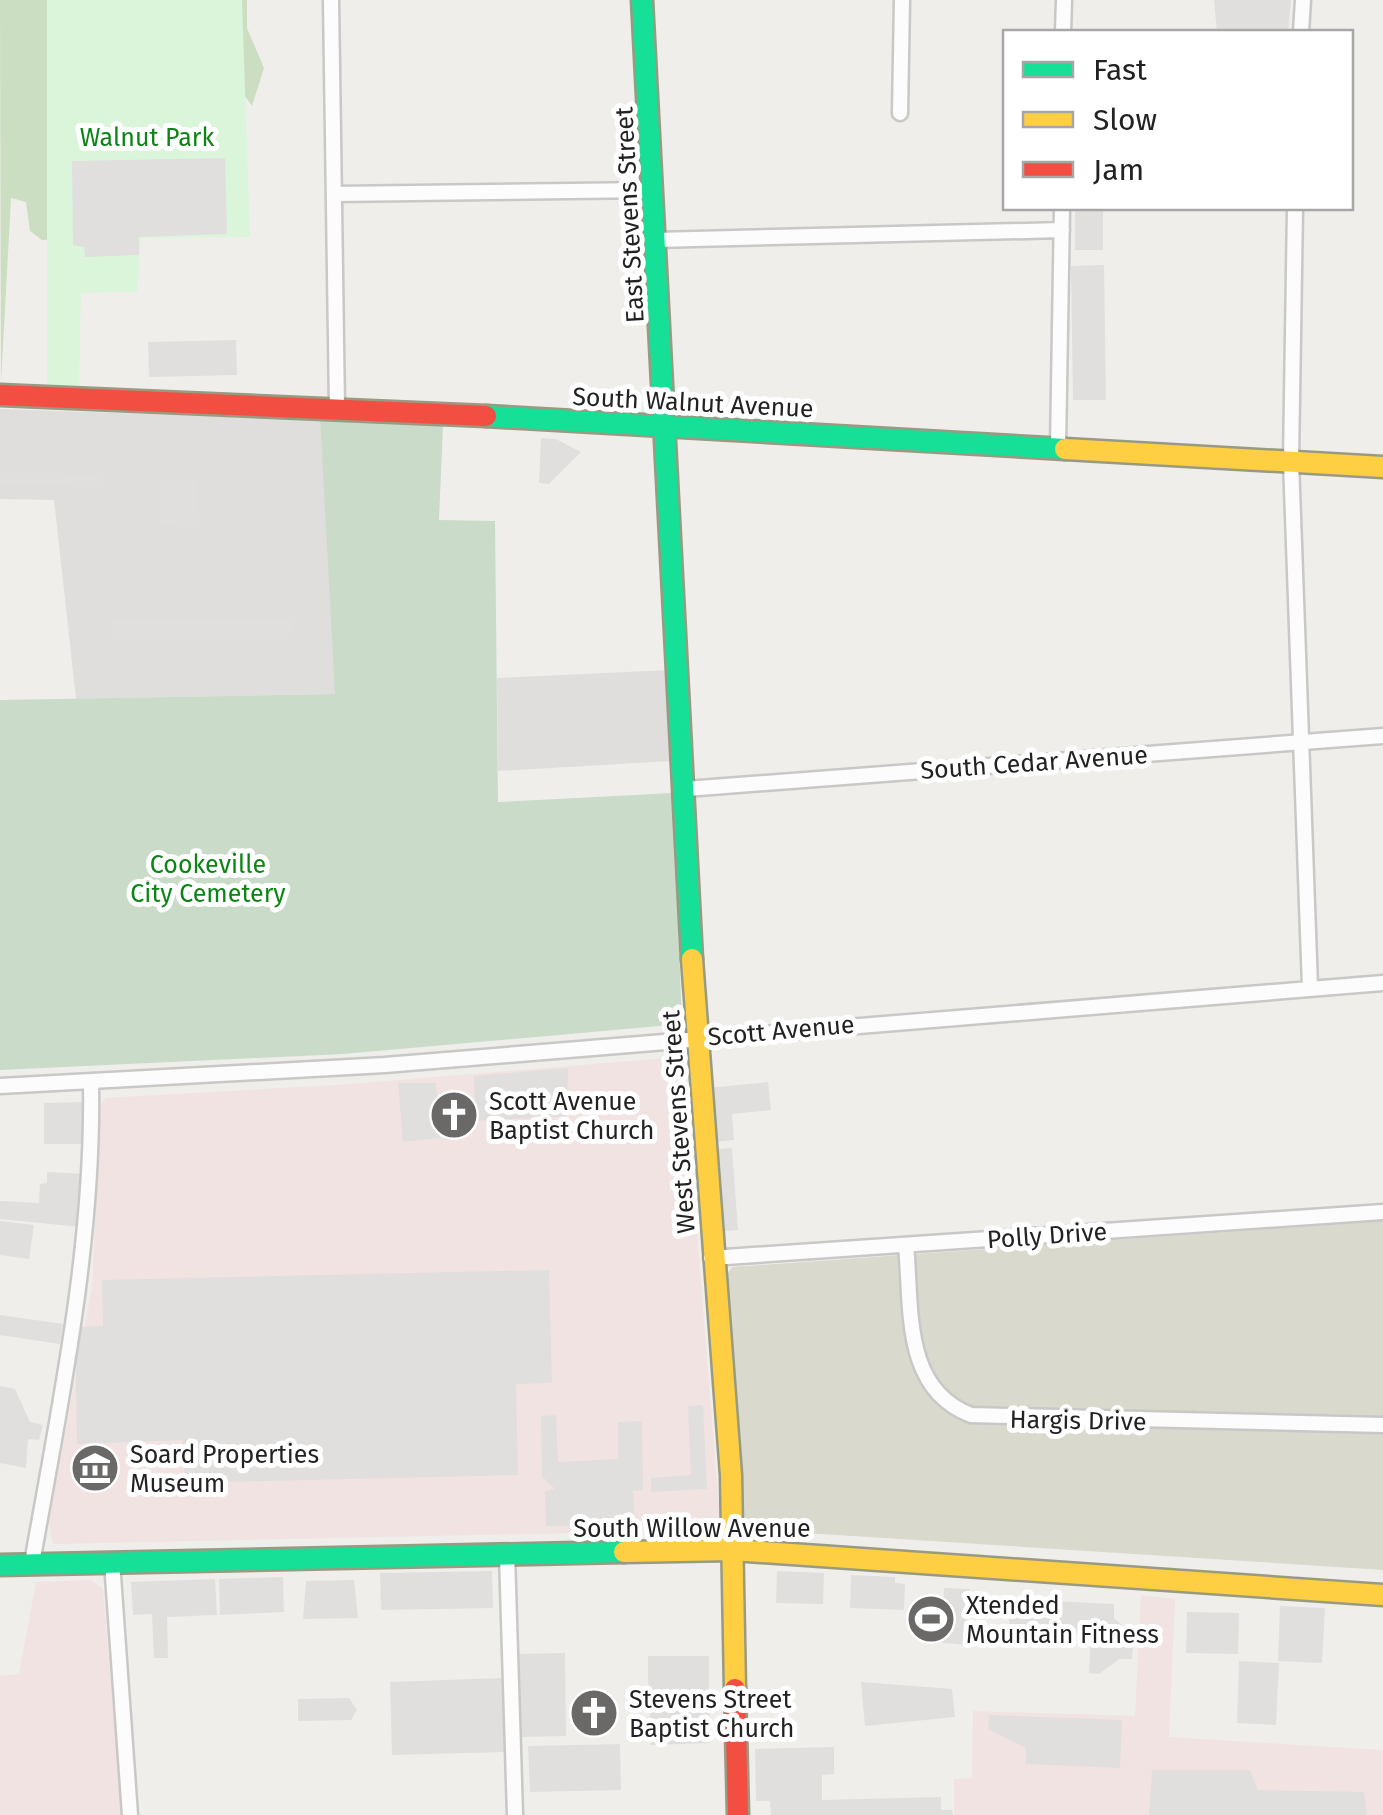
<svg xmlns="http://www.w3.org/2000/svg" width="1383" height="1815" font-family="'Fira Sans',sans-serif">
	<rect width="100%" height="100%" fill="#f0eeeb"/>
	<!-- residential -->
	<path fill="#dfdedc" d="M0,409l320,11 16,274 -260,5 -22,-199 -54,-1z
		M669,670l3,91 -174,10 -1,-93z"/>
	<!-- commercial -->
	<path fill="#f1e3e1" d="M665,1058h12l7,8 36,456 -5,8 -662,14 -4,-22 43,-235 9,-182 5,-7 245,-14z
		M91,1580l12,9 19,226h-122v-139l19,-2 17,-92z
		M1141,1595l34,4 -6,138 214,13v65h-429v-36l18,-1 1,-67 162,5z"/>
	<!-- construction -->
	<path fill="#d9d9cd" d="M1383,1221v349l-623,-40 -8,-2 -9,-13 -17,-238 6,-10z"/>
	<!-- forest -->
	<path fill="#cbdec1" d="M0,0h128l-59,239 -27,1 -12,-9 -4,-29 -15,-4 -10,185z
		M148,0h99v28l17,40 -12,38 -17,-24z"/>
	<!-- cemetery -->
	<path fill="#cadbca" d="M320,420l123,6 -4,94 56,1 3,281 175,-9 9,231 -339,30 -343,16v-370l335,-6z"/>
	<!-- park -->
	<path fill="#daf5da" d="M47,0h195l8,237 -109,1 -4,54 -56,1 -2,93 -32,-1z"/>
	<!-- parking -->
	<path fill="#e0dfde" d="M1214,0h77l-3,32h-71z
		M225,158l2,76 -88,3v18l-54,2 -1,-10 -11,-2 -1,-84z
		M1075,208h28v42h-28z
		M1104,265l2,135h-33l-2,-134z
		M236,340l1,35 -88,2 -1,-35z
		M541,438l15,1 25,13 -32,32 -10,-1z
		M0,472l101,4 2,11 -103,-4z
		M162,479l33,2 -2,45 -33,-1z
		M291,620v13l-179,1v-13z
		M568,1068l-1,48 -92,5 -1,-45z
		M768,1082l3,28 -39,4 2,26 -21,2 -6,-54z
		M398,1083h38l4,55 -37,4z
		M83,1102l1,42h-40v-41z
		M732,1148l6,82 -13,1 -6,-82z
		M47,1172l38,2 -5,53 -80,-8v-18l39,2 1,-19 7,-1z
		M0,1221l34,4 -5,34 -29,-4z
		M549,1270l3,113 -36,1 2,91 -333,8 -2,-43 -106,4 -2,-117 28,-1 -1,-46z
		M0,1315l63,9 -3,20 -60,-9z
		M0,1386l15,3 15,33 13,3 -4,15 -11,-1 -2,29 -26,-5z
		M703,1405l4,84 -56,3v-14l40,-3 -3,-69z
		M556,1415l2,47 60,-3v-37l24,-1 1,69 -10,1 2,34 -89,1 -1,-35 10,-2 -13,-13 -1,-60z
		M492,1571l1,37 -112,2 -1,-37z
		M777,1571l47,2 -1,31 -47,-1z
		M851,1575l44,2v6l10,1 -1,26 -54,-2z
		M283,1577l1,35 -64,3 -1,-36z
		M215,1579l2,36 -50,2 1,41h-14l-2,-44 -19,1 -2,-33z
		M354,1580l4,38 -55,1 3,-38z
		M944,1588l26,1 -3,56 -25,-2z
		M1010,1599l104,5v14l20,18 -2,23h-13l-20,15 -10,-1 2,-39 -82,-4z
		M1280,1606l45,2 -3,55 -44,-2z
		M1187,1612l52,1 -1,41 -52,-1z
		M565,1653l1,83 -48,1 -1,-83z
		M648,1656h61v36l-61,1z
		M1239,1661l40,2 -3,62 -39,-2z
		M503,1678l2,74 -113,3 -2,-73z
		M861,1682l91,7 3,28 -90,9z
		M349,1698l8,12 -6,10 -53,1v-22z
		M709,1703l2,40 -60,2 -1,-39z
		M989,1715l133,5 -2,48 -94,-4v-16l-38,-19z
		M620,1744l1,46 -91,2 -2,-46z
		M834,1747v27l-12,1v25l119,-3v13h11l1,5h-182l-1,-14h-14l-1,-52z
		M1152,1770h98l8,20 106,2 3,23h-218z"/>
	<g fill="none" stroke-linecap="round" stroke-linejoin="round">
		<!-- street casing -->
		<g stroke="#c9c8c7" stroke-width="19">
			<path id="street" d="M331,0l6,408
				M1063,32l1,-32
				M1301,32l2,-32
				M900,113l2,-113
				M335,194l317,-4
				M1295,208l-4,253 19,526
				M655,240l407,-10
				M1058,448l4,-240
				M686,789l697,-53
				M0,1086l385,-21 998,-82
				M906,1245c6,63 -4,144 65,170l412,10
				M711,1258l672,-46
				M507,1554l8,261
				M112,1562l18,253
				M32,1563c28,-159 62,-319 59,-481"/>
		</g>
		<!-- fast casing -->
		<g stroke="#999a82" stroke-width="25">
			<path id="fast" d="M642,0l50,959
				M486,416l579,33
				M0,1565l624,-13"/>
		</g>
		<!-- slow casing -->
		<g stroke="#999a82" stroke-width="25">
			<path id="slow" d="M1065,449l318,18
				M692,959l39,516 4,214
				M624,1552l109,-2 650,45"/>
		</g>
		<!-- jam casing -->
		<g stroke="#999a82" stroke-width="25">
			<path id="jam" d="M0,395l486,21
				M735,1689l3,126"/>
		</g>
		<!-- street -->
		<use href="#street" stroke="#fdfcfc" stroke-width="14"/>
		<!-- fast -->
		<use href="#fast" stroke="#16e098" stroke-width="20"/>
		<!-- slow -->
		<use href="#slow" stroke="#ffcf43" stroke-width="20"/>
		<!-- jam -->
		<use href="#jam" stroke="#f24e42" stroke-width="20"/>
	</g>
	<!-- icons -->
	<defs>
		<g id="church-disc" transform="scale(2.5)"><circle r="9.5" fill="#6a6968" stroke="#fff"/><path d="M-1.2-6h2.4v3.5h3.3v2.4h-3.3V6h-2.4V-.1h-3.3v-2.4h3.3Z" fill="#fff"/></g>
		<g id="museum-disc" transform="scale(2.5)"><circle r="9.5" fill="#6a6968" stroke="#fff"/><path d="M0-6L6-3V-2H-6V-3ZM-5-1h2V3h-2ZM-1-1h2V3h-2ZM3-1h2V3H3ZM-6 4H6V6H-6Z" fill="#fff"/></g>
		<g id="stadium-disc" transform="scale(2.5)"><circle r="9.5" fill="#6a6968" stroke="#fff"/><path d="M0-5a6.5 5 0 1 0 0 10a6.5 5 0 1 0 0-10ZM-3.5-1.8h7v3.6h-7Z" fill="#fff"/></g>
	</defs>
	<g fill-rule="evenodd">
		<use href="#church-disc" x="454" y="1115"/>
		<use href="#museum-disc" x="95" y="1468"/>
		<use href="#stadium-disc" x="931" y="1619"/>
		<use href="#church-disc" x="594" y="1713"/>
	</g>
	<g text-anchor="middle" stroke-width="10" stroke-linejoin="round" paint-order="stroke">
		<!-- park labels -->
		<g font-size="25" fill="#0c8416" stroke="#fff">
			<text x="147" y="146">Walnut Park</text>
			<text x="208" y="873">Cookeville<tspan x="208" dy="29">City Cemetery</tspan></text>
		</g>
		<!-- street labels -->
		<g font-size="25" fill="#222" stroke="#fff">
			<text transform="translate(629 215) rotate(-93)" y="9">East Stevens Street</text>
			<text transform="translate(693 402) rotate(3)" y="9">South Walnut Avenue</text>
			<text transform="translate(1034 762) rotate(-4)" y="9">South Cedar Avenue</text>
			<text transform="translate(781 1030) rotate(-5)" y="9">Scott Avenue</text>
			<text transform="translate(678 1122) rotate(-94)" y="9">West Stevens Street</text>
			<text transform="translate(1047 1235) rotate(-4)" y="9">Polly Drive</text>
			<text transform="translate(1078 1420) rotate(1)" y="9">Hargis Drive</text>
			<text x="692" y="1537">South Willow Avenue</text>
		</g>
		<!-- poi labels -->
		<g font-size="25" fill="#222" stroke="#fff" text-anchor="start">
			<text x="489" y="1110">Scott Avenue<tspan x="489" dy="29">Baptist Church</tspan></text>
			<text x="130" y="1463">Soard Properties<tspan x="130" dy="29">Museum</tspan></text>
			<text x="966" y="1614">Xtended<tspan x="966" dy="29">Mountain Fitness</tspan></text>
			<text x="629" y="1708">Stevens Street<tspan x="629" dy="29">Baptist Church</tspan></text>
		</g>
	</g>
	<!-- legend -->
	<rect x="1003" y="30" width="350" height="180" fill="#ffffff" stroke="#a7a7a7" stroke-width="2.5"/>
	<rect x="1023" y="62" width="50" height="15" fill="#16e098" stroke="#a7a7a7" stroke-width="2.5"/>
	<text x="1093" y="80" font-size="30" fill="#222222">Fast</text>
	<rect x="1023" y="112" width="50" height="15" fill="#ffcf43" stroke="#a7a7a7" stroke-width="2.5"/>
	<text x="1093" y="130" font-size="30" fill="#222222">Slow</text>
	<rect x="1023" y="162" width="50" height="15" fill="#f24e42" stroke="#a7a7a7" stroke-width="2.5"/>
	<text x="1093" y="180" font-size="30" fill="#222222">Jam</text>
</svg>
